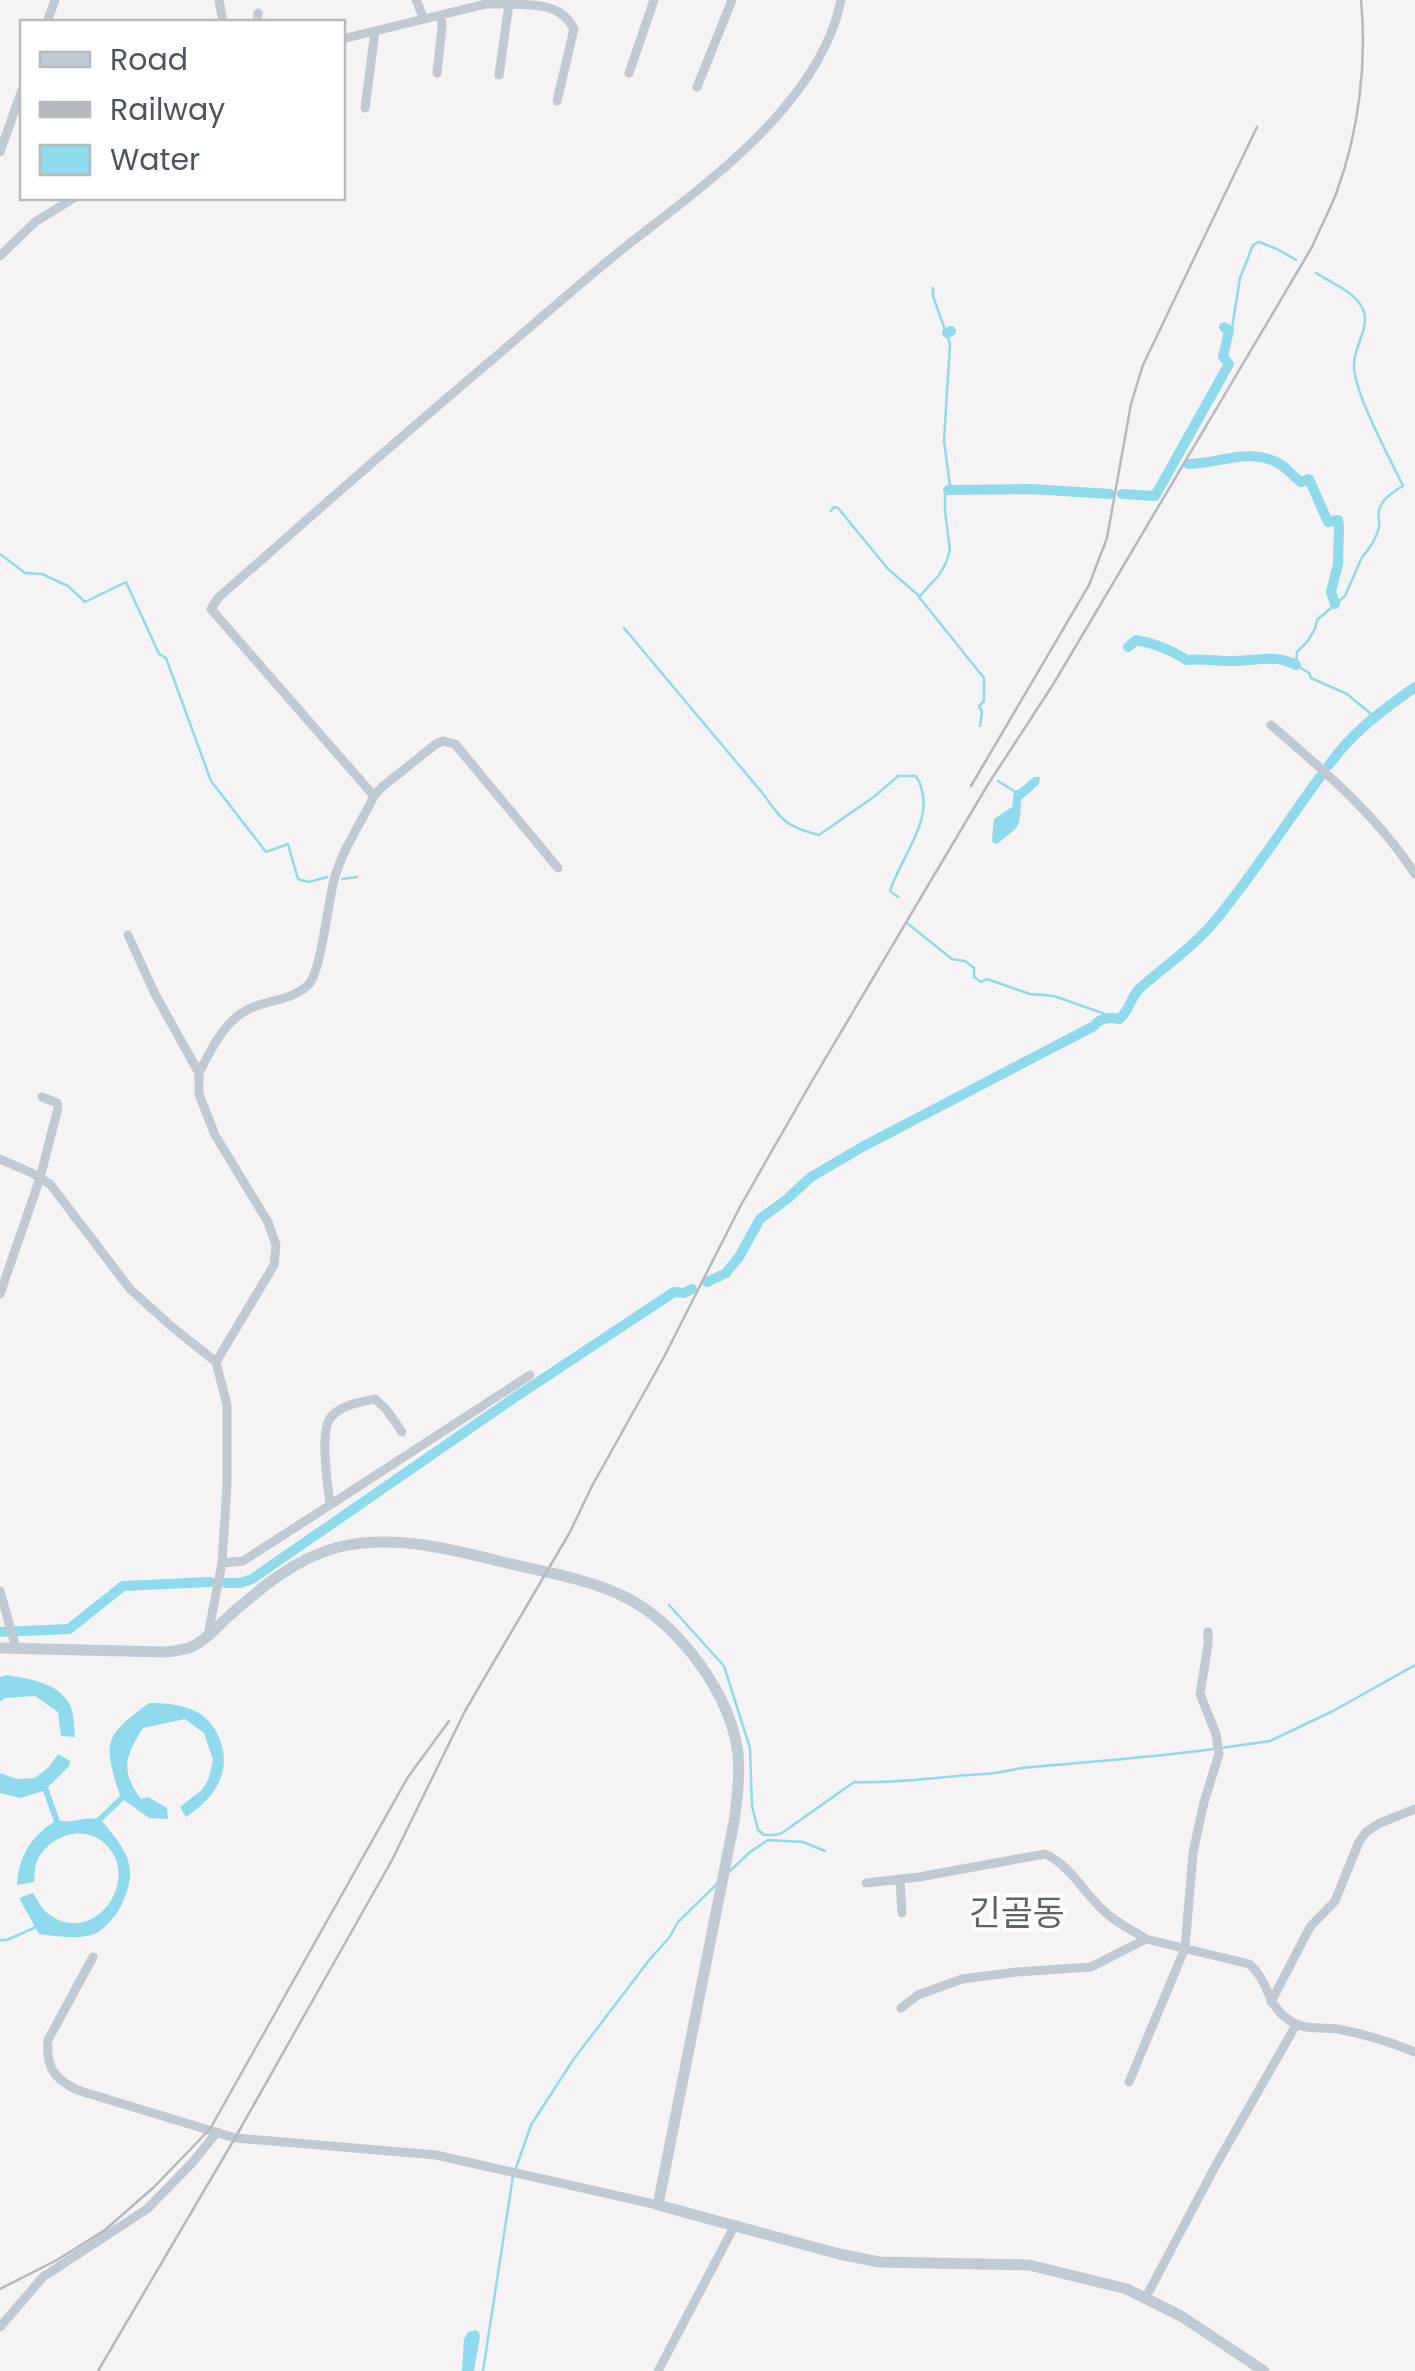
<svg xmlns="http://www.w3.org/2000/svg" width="1415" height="2371" font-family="Poppins,'Noto Sans KR',sans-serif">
	<rect width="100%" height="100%" fill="#f5f3f3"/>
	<!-- water -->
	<path fill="#90daee" d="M1034,777h6l-1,7 -18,16c-1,30 -1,25 -24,44l-4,-1 -1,-4 2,-20 18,-12 2,-16 4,-1z
		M7,1675c21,4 50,7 62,28 5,8 5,24 6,34l-14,-1 -3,-24 -23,-16 -30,2 -5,4v-25z
		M149,1703c16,0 31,1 46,8 22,10 35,42 26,66 -6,17 -20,30 -35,40l-6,-10 22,-17 7,-12 4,-18 -9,-27 -19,-14 -42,9c-18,28 -23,43 -2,71l7,-2 19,11 1,11 -19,-1 -25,-18 -22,21c25,31 38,45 19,85 -4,9 -17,24 -27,28 -16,6 -39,2 -55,0l-20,-36 14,-5c4,6 8,15 13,19 43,37 94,-26 63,-64 -20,-25 -57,-15 -71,11 -4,6 -3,16 -4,23l-17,3c1,-27 14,-49 37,-63l-11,-31 -23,7 -20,-5v-20l16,6 19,-1 14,-11 9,-13 12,7 -1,5 -21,21 12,34c14,2 23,-4 36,-2l24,-23c-17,-54 -17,-59 29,-93z
		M475,2330l4,2 1,5 -6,34h-12l2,-32 4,-7z"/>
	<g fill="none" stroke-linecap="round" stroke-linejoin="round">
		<!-- stream -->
		<path stroke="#90daee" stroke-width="2.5" d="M1316,273c15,10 42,20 48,39 5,17 -10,35 -10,52 -1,28 36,94 49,122 -8,4 -21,13 -24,24 -2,7 1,9 0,17 -2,10 -10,23 -17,30l-17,39 -28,24 -2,9 -8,13 -10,10 -1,13 13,8 2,5 36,16 24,20
			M933,288v8l17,48 -6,97 6,45 -5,9v16l5,39 -4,13 -7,12 -20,22 65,81v23l-5,5 3,6 -2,14
			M1229,330l3,-2 8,-50 13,-33 6,-3 20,8 17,10
			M831,511l3,-4 4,1 50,61 30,26
			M0,554l25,19 17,1 26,12 17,16 41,-20 33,72 7,4 45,123 55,71 22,-8 10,35 11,3 18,-5
			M624,628l140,167c18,26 23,32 55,40l56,-39 23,-20h18c24,39 -15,79 -26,115l8,6
			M998,781l16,10
			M342,879l15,-2
			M907,923l45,36 13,2 9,7v9l7,5 6,-3 43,15 24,2 54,19
			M669,1605l55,61 26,82 2,58 6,24 6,5h11l7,-2 72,-51c44,2 87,-6 130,-8 13,0 25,-4 38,-6 64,-6 127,-10 191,-19
			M1221,1748l49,-7 63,-30 82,-46
			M730,1871l20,-19 18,-12 35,2 22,9
			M0,1940h7l29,-13
			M516,2168l15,-43 42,-65 77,-101 19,-21 9,-16 39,-38
			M483,2371l30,-195"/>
		<!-- canal -->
		<path stroke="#90daee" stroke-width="10" d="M947,333l4,-2
			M1188,464c29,0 60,-16 88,-2 10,4 16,14 25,20l8,-3 19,43 10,-2 1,6 -1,38 -7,28 4,12
			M948,490l83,-1 79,5
			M1122,494l33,2 74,-132 -6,-7 6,-27 -5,-3
			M1128,647l8,-7c18,3 35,10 51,20 16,-2 28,1 43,1 24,1 42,-8 66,4
			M1329,765c23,-33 54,-55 86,-78
			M707,1282l19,-9 13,-16 21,-38 27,-20 24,-22 53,-31 230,-120c6,-8 16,-9 25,-7 12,-9 11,-22 21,-31 25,-22 53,-41 75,-67 37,-45 70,-96 105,-144
			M226,1583h14l12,-4 262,-181 160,-106 10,1 8,-4
			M0,1632l69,-3 54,-43 87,-4"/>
		<!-- minor -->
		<path stroke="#c1cad2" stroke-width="9" d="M219,0l4,22
			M416,0l8,19
			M502,4c28,1 58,-3 72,25l-17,72
			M47,22l8,-22
			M257,22l1,-9
			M342,39l144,-35h16v-4
			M437,73l5,-46 -1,-12
			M629,73l25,-73
			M499,75l10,-71
			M697,87l35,-87
			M365,108l10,-77
			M0,152l22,-62
			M0,256l35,-34 39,-24
			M1271,725c52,45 106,90 144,149
			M374,796l-163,-187 7,-11c91,-80 182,-161 275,-239 42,-36 84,-73 127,-108 80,-63 200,-145 221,-251
			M128,935l27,59 44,79c12,-24 26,-54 52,-65 18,-8 42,-8 57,-23 13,-12 20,-83 26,-105 7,-28 27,-57 40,-84l8,-9 54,-43 7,-3 12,3 103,124
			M199,1073v21l16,41 53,87 8,23 -2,20 -58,97 11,43v81l-5,77 21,-2 87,-56c-2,-19 -11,-74 1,-88 10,-12 29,-15 44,-18l11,10 16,23
			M0,1159l32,14 18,11 80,105 41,37 45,36
			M0,1294l40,-116 18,-70 -1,-5 -15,-6
			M330,1505l200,-130
			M0,1591l16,57
			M208,1635l14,-72
			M900,1879l2,34
			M866,1883l53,-6 126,-23c25,11 39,39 59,57 12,12 28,19 42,28
			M93,1957l-45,83c-2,27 5,38 29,50l158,48 201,17 222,50
			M1271,2002l39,-75 25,-26 24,-59 7,-10 14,-9 35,-14
			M901,2008l17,-13 44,-16 55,-7 74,-5 55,-28 103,25c18,14 18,39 36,53 19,15 31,9 53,12 26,5 53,13 77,23
			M1129,2082l56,-134 8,-95 11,-51 15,-48 -3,-20 -16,-40 8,-49v-13
			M1146,2297l70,-132 80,-140
			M0,2327l43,-50 104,-68 45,-46 25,-31
			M658,2371l77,-146"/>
		<!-- secondary -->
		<path stroke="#c1cbd6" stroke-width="11" d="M0,1648l166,4c7,-1 16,-2 23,-4 15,-6 29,-22 41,-33 32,-28 66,-57 109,-68 55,-13 111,2 164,15 40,10 87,17 124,36 52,27 104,96 111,156 2,22 -1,45 -4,68l-76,383 181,49 40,8 150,3 98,24 54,27 83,55"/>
		<!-- rail -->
		<path stroke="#b5b8bd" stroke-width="2.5" d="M971,786l118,-201 18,-47 24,-134 12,-39 114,-238
			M0,2289l57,-29 48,-30 49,-43 56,-58 198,-352 41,-56
			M98,2371l137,-233 157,-278 73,-149 105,-179 22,-46 72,-129 77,-152 71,-124 175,-295 67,-103 258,-436c8,-19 18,-37 25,-56 22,-60 30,-128 24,-191"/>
	</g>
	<g text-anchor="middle" stroke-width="8" stroke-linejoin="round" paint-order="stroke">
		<!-- quarter labels -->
		<g font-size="35" fill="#5f6368" stroke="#fff">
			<text x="1017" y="1925">긴골동</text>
		</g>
	</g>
	<!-- legend -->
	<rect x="20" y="20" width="325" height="180" fill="#ffffff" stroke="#b7bbc0" stroke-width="2.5"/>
	<rect x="40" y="52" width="50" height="15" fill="#c1cbd6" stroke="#b7bbc0" stroke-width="2.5"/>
	<text x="110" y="70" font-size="30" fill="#4a5661">Road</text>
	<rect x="40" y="102" width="50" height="15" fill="#b5b8bd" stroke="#b7bbc0" stroke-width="2.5"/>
	<text x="110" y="120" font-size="30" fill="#4a5661">Railway</text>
	<rect x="40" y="145" width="50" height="30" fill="#90daee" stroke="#b7bbc0" stroke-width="2.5"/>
	<text x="110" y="170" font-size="30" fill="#4a5661">Water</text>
</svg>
